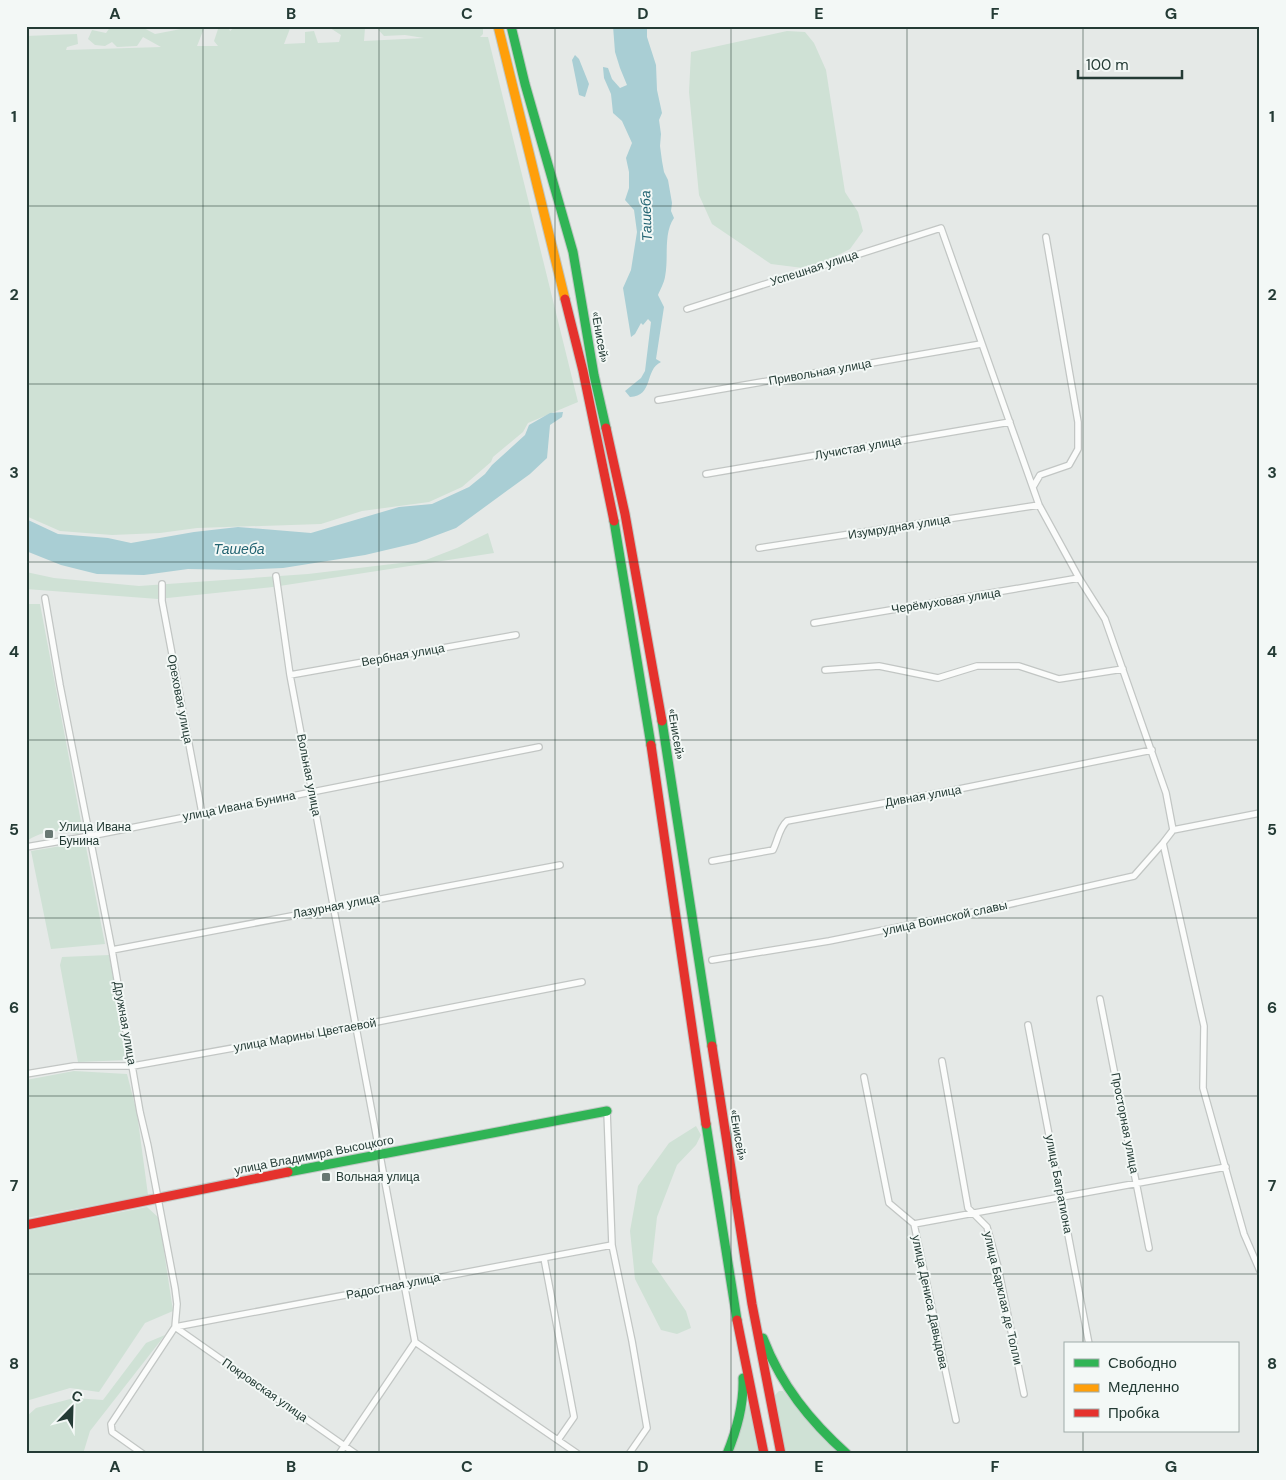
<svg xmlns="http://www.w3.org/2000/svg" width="1286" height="1480" font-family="'DM Sans',sans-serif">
	<rect width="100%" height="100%" fill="#e5e9e7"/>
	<!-- green -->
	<path fill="#cfe1d5" d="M111,26h29l15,8 26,-5 1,-3h23l-8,20h21l-4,-5 5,-15h9l2,5 6,-5h55l-7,18 21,-1v-11l9,-1 4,12 21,-1 2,-7 -14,-9h43l-5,2 -1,13 60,-3 -19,-3 -21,1 -9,-10h108v8l-3,3h8l90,365 -50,21 -5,9 -30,25 -2,5 -29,25 -33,15 -67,9 -41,13 -124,4 -37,5 -48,2 -52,-4 -34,-15v-480l51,-2 1,10 -11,3 -1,3 95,-3 -18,-10 -6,9 -20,1 -5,-5 -7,4 -10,-1 -7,-6 4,-9 14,3z
		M787,31l18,1 9,11 12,27 19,122 13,20 5,19 -13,18 -39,20 -40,-5 -59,-40 -13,-29 -10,-103 2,-40z
		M488,533l6,20 -221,34 -115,12 -132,-10v-17l28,6 85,8 169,-12 118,-14 31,-12z
		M26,604h14l42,223 -4,7c-22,-4 -31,-5 -50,6z
		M85,842l20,102 -54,5 -20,-98z
		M109,955l19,105 -50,2 -18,-97 2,-8z
		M74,1071l53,3 10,39 11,82 -122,23v-138z
		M696,1126l5,9 -5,10 -19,20 -20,52 -5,45 34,49 5,17 -14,6 -16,-4 -26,-51 -5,-48 8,-45 31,-43z
		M147,1207l12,11 14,93 -28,12 -46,69 -29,-4 -44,13v-170z
		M165,1335l-75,96 -7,23h-57v-37l10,-9 38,-10 29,2 43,-57z
		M779,1391h4l19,23 40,40h-57l-10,-59z
		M750,1399l11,55h-31z"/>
	<!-- water -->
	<path fill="#a9ced4" d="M613,26h34v11l9,28 1,25 5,23 -3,7 2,14 -1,12 2,15 2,11 4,8 4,23 -1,8 3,7c-11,16 -5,39 -9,59 -1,6 -5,13 -7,18l6,12 -8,52 5,3c-17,8 -7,34 -31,35l-5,-6 16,-13 4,-7 6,-49 -3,-3 -5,6 -2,-2 -6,11 -4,3 -8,-49 8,-18 6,-38 -3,-22 -9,-10 4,-12v-16l-3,-14 6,-15 -10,-22 -9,-8 -2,-19 -7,-16 -1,-11 5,1 4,11 8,9 7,-3 -7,-17 -5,-16z
		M575,55l4,4 10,25 -4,13 -6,-2 -7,-35z
		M563,412l-1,5 -12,8 -3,33 -17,16 -74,54 -40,15 -51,12 -82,13 -43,2 -52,-1 -44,6 -47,-1 -36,-9 -35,-14v-32l32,15 50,4 23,5 63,-11 44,-5 73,6 88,-26 33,-3 37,-17 16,-13 7,-9 33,-30 4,-10 21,-12z"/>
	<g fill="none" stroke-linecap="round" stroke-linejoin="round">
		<!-- street casing -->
		<g stroke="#c2c6c4" stroke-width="8">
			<path id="street" d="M687,309l254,-81 98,277 40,73 26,41 61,174 7,37 -10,13 41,183 -1,62 41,146 16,37
				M658,400l323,-56
				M706,474l304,-52
				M1033,487l7,-12 29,-10 9,-16v-27l-32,-185
				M759,548l280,-43
				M276,576l14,99 125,667 -76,112
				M162,584v17l40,212
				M45,598l15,87 52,265 28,162 8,34 27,142 2,16 -2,23 -64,97 1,8 31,22
				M814,623l265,-45
				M825,670l54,-4 59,12 39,-12h42l40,13 64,-10
				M290,675l226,-40
				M1173,830l87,-17
				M26,847l64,-11 449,-89
				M712,861l61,-11c5,-10 6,-22 14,-29l162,-30 203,-41
				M112,950l448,-85
				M712,960l117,-19 155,-31 150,-34 29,-33
				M1100,999l49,249
				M1028,1025l61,319
				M942,1061l26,147 19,19 11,40 26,127
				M26,1074l48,-8h59l223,-40 226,-44
				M864,1077l25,126 25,21 42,196
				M607,1111l5,134 20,96 15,87 -18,26
				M914,1224l312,-57
				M544,1258l30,159 -16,23
				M175,1327l437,-82
				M175,1327l181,127
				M415,1342l163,112"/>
		</g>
		<!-- fast casing -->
		<g stroke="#c0c7c4" stroke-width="11">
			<path id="fast" d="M511,26l14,58 48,168 21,123 12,53
				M614,521l37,224
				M662,721l50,325
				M706,1124l31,196
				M288,1172l319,-61
				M763,1338c18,47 47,83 84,116
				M727,1454c10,-25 17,-49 16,-76"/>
		</g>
		<!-- slow casing -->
		<g stroke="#c0c7c4" stroke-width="11">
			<path id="slow" d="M498,26l67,273"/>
		</g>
		<!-- jam casing -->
		<g stroke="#c0c7c4" stroke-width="11">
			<path id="jam" d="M565,299l18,72 31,150
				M606,428l19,86 37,207
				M651,745l55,379
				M712,1046l40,258 29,150
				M26,1225l262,-53
				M737,1320l27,134"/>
		</g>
		<!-- street -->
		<use href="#street" stroke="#fbfcfb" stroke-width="5.5"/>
		<!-- fast -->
		<use href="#fast" stroke="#30b455" stroke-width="9"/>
		<!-- slow -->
		<use href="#slow" stroke="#ff9f0a" stroke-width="9"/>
		<!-- jam -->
		<use href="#jam" stroke="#e5322d" stroke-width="9"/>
	</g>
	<!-- grid -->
	<path fill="none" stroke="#243b35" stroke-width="1" stroke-opacity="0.55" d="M203,26v1428M379,26v1428M555,26v1428M731,26v1428M907,26v1428M1083,26v1318M26,206h1234M26,384h1234M26,562h1234M26,740h1234M26,918h1234M26,1096h1234M26,1274h1234M1083,1431v23"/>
	<!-- markers -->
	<g fill="#687873" stroke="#f3f8f6" stroke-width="2">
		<rect x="44" y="829" width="10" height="10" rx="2.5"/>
		<rect x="321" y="1172" width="10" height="10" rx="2.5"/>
	</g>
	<g text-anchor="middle" stroke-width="4" stroke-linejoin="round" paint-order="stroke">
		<!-- street labels -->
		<g font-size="12" fill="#243b35" stroke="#f3f8f6">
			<text transform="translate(814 268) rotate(-18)" y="4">Успешная улица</text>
			<text transform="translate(600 337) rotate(80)" y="4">«Енисей»</text>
			<text transform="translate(820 372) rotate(-10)" y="4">Привольная улица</text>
			<text transform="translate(858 448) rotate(-10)" y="4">Лучистая улица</text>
			<text transform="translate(899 527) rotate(-9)" y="4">Изумрудная улица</text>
			<text transform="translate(946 601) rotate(-9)" y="4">Черёмуховая улица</text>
			<text transform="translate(403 655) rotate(-10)" y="4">Вербная улица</text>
			<text transform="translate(180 699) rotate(79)" y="4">Ореховая улица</text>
			<text transform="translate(676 734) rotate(81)" y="4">«Енисей»</text>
			<text transform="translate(309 775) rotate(79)" y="4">Вольная улица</text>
			<text transform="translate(923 796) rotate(-10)" y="4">Дивная улица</text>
			<text transform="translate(239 806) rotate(-11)" y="4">улица Ивана Бунина</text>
			<text transform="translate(336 906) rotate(-11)" y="4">Лазурная улица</text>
			<text transform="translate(945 918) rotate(-12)" y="4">улица Воинской славы</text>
			<text transform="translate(125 1023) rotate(80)" y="4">Дружная улица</text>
			<text transform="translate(305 1035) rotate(-10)" y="4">улица Марины Цветаевой</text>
			<text transform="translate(1125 1123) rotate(79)" y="4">Просторная улица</text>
			<text transform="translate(738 1135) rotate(81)" y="4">«Енисей»</text>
			<text transform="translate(314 1155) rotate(-11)" y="4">улица Владимира Высоцкого</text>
			<text transform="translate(1059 1184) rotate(79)" y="4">улица Багратиона</text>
			<text transform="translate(393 1286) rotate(-11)" y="4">Радостная улица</text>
			<text transform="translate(1003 1298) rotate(77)" y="4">улица Барклая де Толли</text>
			<text transform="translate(930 1302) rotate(78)" y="4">улица Дениса Давыдова</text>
			<text transform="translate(265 1390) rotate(35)" y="4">Покровская улица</text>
		</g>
		<!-- poi labels -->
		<g font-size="12" fill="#243b35" stroke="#f3f8f6" text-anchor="start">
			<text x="59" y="831">Улица Ивана<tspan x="59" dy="14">Бунина</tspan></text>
			<text x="336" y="1181">Вольная улица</text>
		</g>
		<!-- water labels -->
		<g font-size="14" font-style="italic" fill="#236472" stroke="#f3f8f6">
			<text transform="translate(646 216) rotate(-92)" y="5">Ташеба</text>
			<text x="239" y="554">Ташеба</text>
		</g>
	</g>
	<!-- border -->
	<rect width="1286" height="1480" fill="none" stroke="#f3f8f6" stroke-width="55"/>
	<!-- legend -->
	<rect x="1064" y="1342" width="175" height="90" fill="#f3f8f6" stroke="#a0aca9"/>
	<rect x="1074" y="1359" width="25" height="8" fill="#30b455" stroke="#a0aca9"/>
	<text x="1108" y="1368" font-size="15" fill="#243b35">Свободно</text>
	<rect x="1074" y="1384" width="25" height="8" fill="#ff9f0a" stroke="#a0aca9"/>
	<text x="1108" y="1392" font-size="15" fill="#243b35">Медленно</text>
	<rect x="1074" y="1409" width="25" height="8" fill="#e5322d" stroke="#a0aca9"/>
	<text x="1108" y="1418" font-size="15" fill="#243b35">Пробка</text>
	<!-- north arrow -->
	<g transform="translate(72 1408) rotate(23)" stroke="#f3f8f6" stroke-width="4" paint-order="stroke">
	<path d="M0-4L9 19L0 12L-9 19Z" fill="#243b35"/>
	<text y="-8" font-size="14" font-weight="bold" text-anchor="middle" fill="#243b35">С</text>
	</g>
	<!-- scale -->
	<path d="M1078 70v8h104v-8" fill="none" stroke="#243b35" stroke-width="2.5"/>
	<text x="1086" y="70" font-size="15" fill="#243b35" stroke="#f3f8f6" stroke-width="4" paint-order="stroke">100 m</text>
	<rect x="28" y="28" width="1230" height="1424" fill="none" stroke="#243b35" stroke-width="2"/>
	<g font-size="16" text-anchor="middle" font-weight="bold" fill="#243b35">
		<text x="115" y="19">A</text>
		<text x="291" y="19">B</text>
		<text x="467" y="19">C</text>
		<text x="643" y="19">D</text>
		<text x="819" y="19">E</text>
		<text x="995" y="19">F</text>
		<text x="1171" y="19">G</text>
		<text x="14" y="122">1</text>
		<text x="1272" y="122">1</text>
		<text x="14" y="300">2</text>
		<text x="1272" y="300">2</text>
		<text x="14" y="478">3</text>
		<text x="1272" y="478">3</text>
		<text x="14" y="657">4</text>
		<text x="1272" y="657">4</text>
		<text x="14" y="835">5</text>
		<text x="1272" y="835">5</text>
		<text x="14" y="1013">6</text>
		<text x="1272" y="1013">6</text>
		<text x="14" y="1191">7</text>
		<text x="1272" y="1191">7</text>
		<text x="14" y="1369">8</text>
		<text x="1272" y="1369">8</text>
		<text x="115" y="1472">A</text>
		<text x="291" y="1472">B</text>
		<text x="467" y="1472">C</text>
		<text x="643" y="1472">D</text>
		<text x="819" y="1472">E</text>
		<text x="995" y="1472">F</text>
		<text x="1171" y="1472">G</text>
	</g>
</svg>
